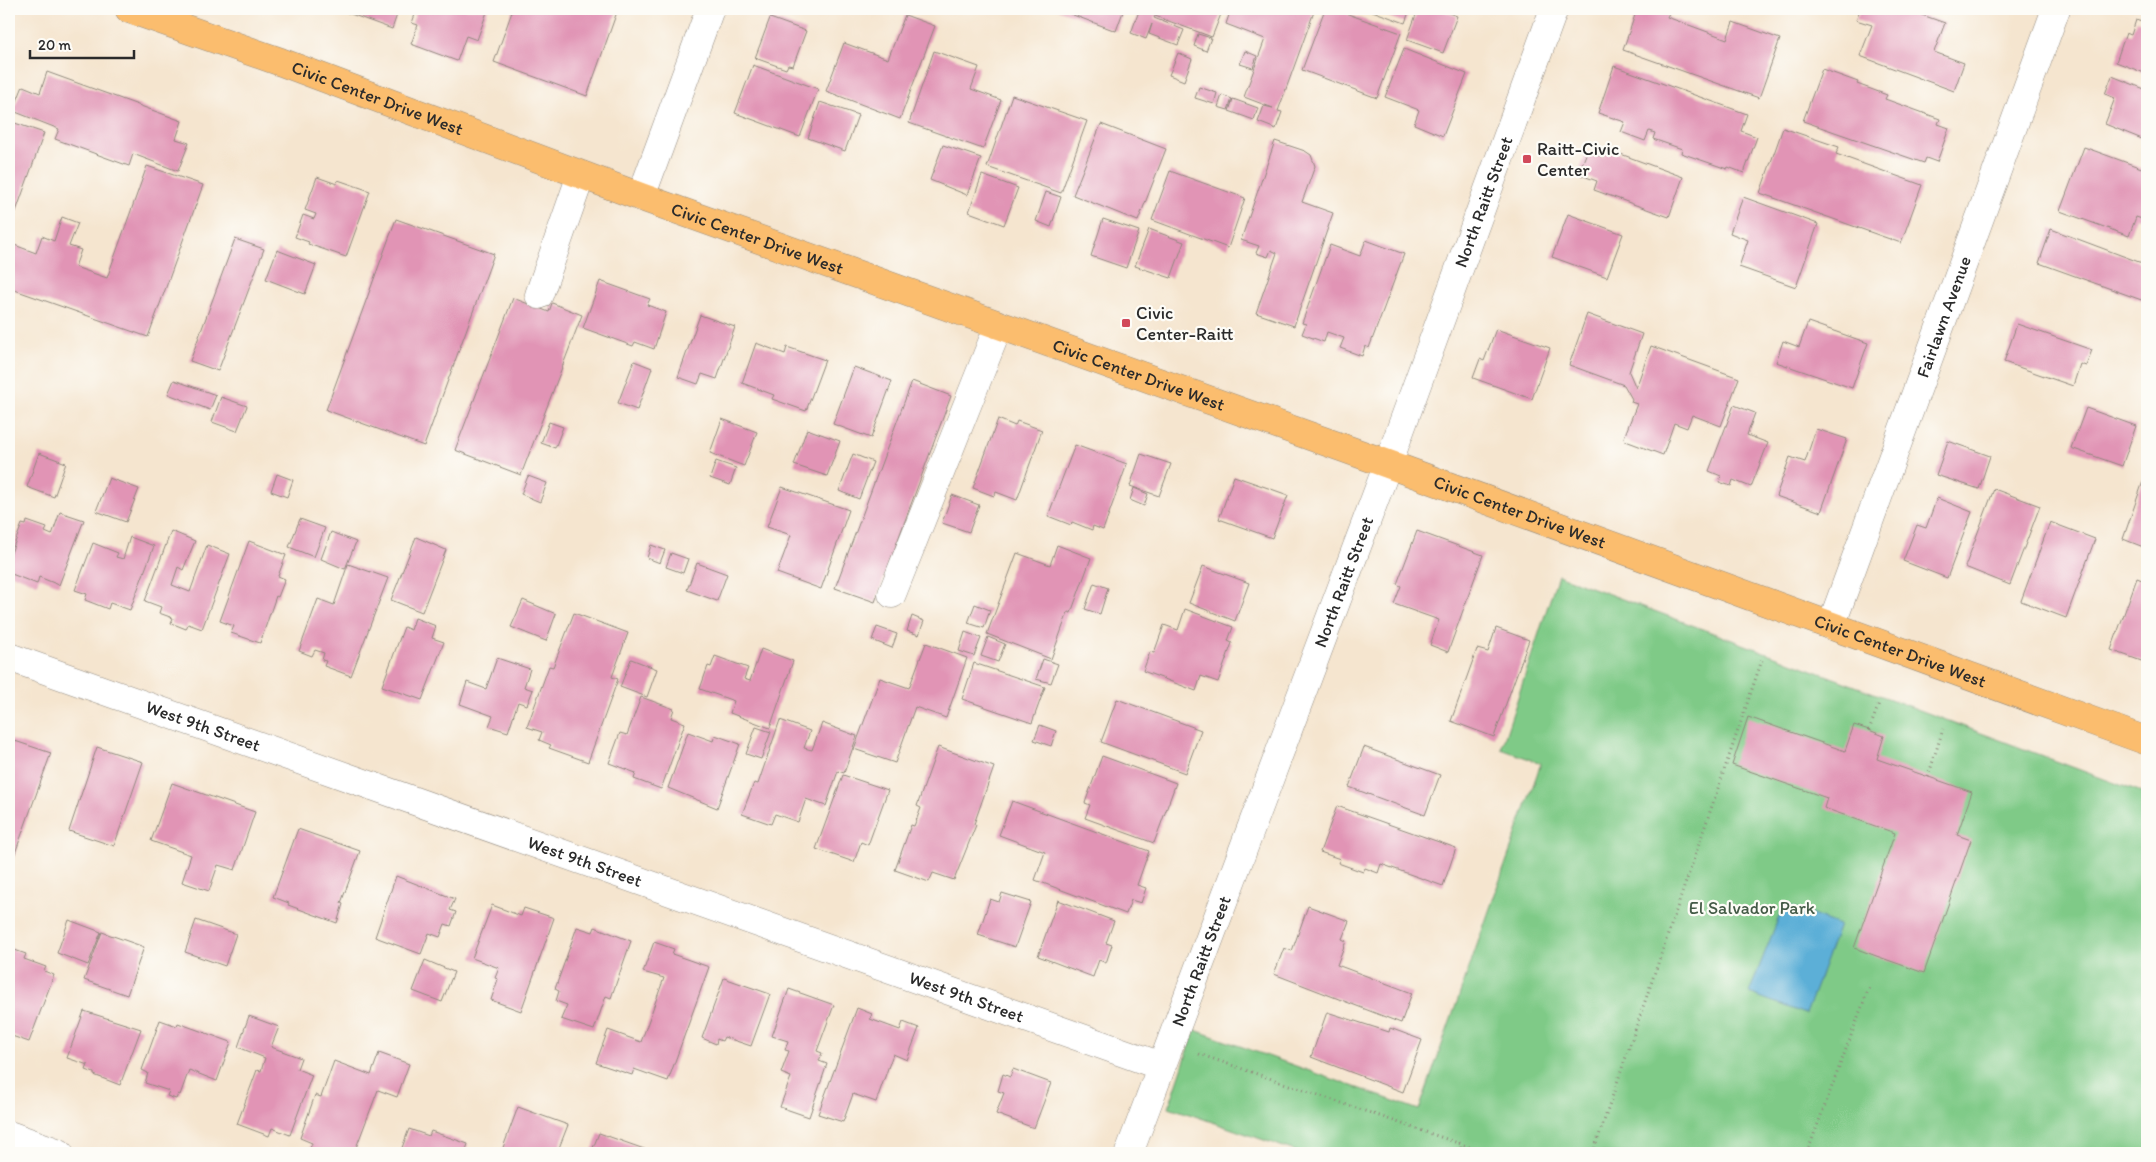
<svg xmlns="http://www.w3.org/2000/svg" width="2156" height="1162" font-family="Itim,sans-serif">
	<rect width="100%" height="100%" fill="#fdfcf7"/>
	<filter id="ink" filterUnits="userSpaceOnUse"><feTurbulence type="fractalNoise" baseFrequency=".02" numOctaves="2"/><feDisplacementMap in="SourceGraphic" scale="10" xChannelSelector="R" yChannelSelector="G"/><feConvolveMatrix kernelMatrix="1 2 1 2 8 2 1 2 1" color-interpolation-filters="sRGB"/></filter>
	<filter id="wash" filterUnits="userSpaceOnUse"><feTurbulence type="fractalNoise" baseFrequency=".0096" numOctaves="4" result="noise"/><feDisplacementMap in="SourceGraphic" scale="20" xChannelSelector="R" yChannelSelector="G"/><feGaussianBlur stdDeviation="1.12" result="paint"/><feColorMatrix in="noise" values="0 0 0 0 0 0 0 0 0 0 0 0 0 0 0 0 0 1.4 0 .05"/><feComposite in="paint" operator="in"/></filter>
	<g filter="url(#wash)">
		<rect width="100%" height="100%" fill="#f5e5cf"/>
		<!-- green -->
		<path fill="#7fca87" stroke="#557a59" d="M1558,575l589,220v358h-846l-132,-46 26,-77 224,80 122,-347 -40,-14z"/>
		<!-- water -->
		<path fill="#5bafd7" stroke="#436d81" d="M1784,904l55,21 -33,89 -57,-21z"/>
		<g id="blocks">
			<!-- building -->
			<path fill="#e194b5" d="M337,9h62l-7,20z
				M417,9h71l-11,31 -11,-4 -9,25 -46,-17 7,-19 -6,-2z
				M513,9h105l-31,87 -93,-34z
				M1057,9h67l-8,22z
				M1134,9h89l-11,28 -57,-21 -1,2 30,12 -6,15 -29,-11 3,-10 -6,15 -15,-6 8,-22z
				M1231,9h84l-37,102 4,1 -6,17 -18,-7 6,-16 9,2 -29,-11 21,-58 -39,-15z
				M1325,9h9l67,24 -24,65 -75,-28z
				M1367,9h43l-5,14z
				M1418,9h20l19,7 -14,37 -36,-13z
				M1637,9h20l12,4 -2,4 60,22 6,-17 47,17 -21,59 -136,-48z
				M1860,9h45l40,14 -11,29 30,11 -10,28 -94,-35 12,-31 -16,-5z
				M905,15l30,11 -35,93 -74,-28 18,-48 44,16z
				M770,18l36,13 -13,35 -5,-1 -2,4 -31,-11z
				M2136,20l11,4v50l-31,-12 10,-29 5,2z
				M1198,34l13,4 -5,13 -12,-5z
				M1404,49l63,25 -24,62 -29,-12 5,-14 -34,-13z
				M934,51l45,16 -8,22 30,11 -18,49 -74,-26z
				M1245,51l12,5 -4,12 -13,-4z
				M1178,53l14,6 -8,22 -15,-6z
				M753,65l65,24 -18,48 -65,-24z
				M1614,66l133,48 -6,17 16,6 -13,36 -16,-6 -1,2 -46,-16 1,-4 -29,-10 2,-6 -6,-2 -4,10 -24,-9 4,-10 -27,-9z
				M1822,69l36,13 -1,2 30,11 -2,4 55,20 -2,5 11,4 -12,34 -11,-4 -2,5 -121,-42z
				M47,72l135,49 -6,18 13,4 -11,28 -45,-17 -4,12 -74,-27 4,-10 -46,-18 10,-25 17,7z
				M2112,76l35,14v51l-42,-17 10,-26 -10,-4z
				M1199,87l18,6 -3,11 -19,-6z
				M1012,95l75,26 -26,72 -74,-26z
				M1222,95l10,4 -4,11 -10,-3z
				M1233,99l25,9 -4,12 -25,-9z
				M820,102l38,13 -13,36 -37,-13z
				M9,121l35,12 -35,98z
				M1101,124l65,25 -28,72 -65,-26z
				M1783,128l56,19 -3,7 86,31 -21,58 -141,-50z
				M1275,141l30,10 6,4 4,11 -13,36 31,11 -39,113 -38,-13 21,-60 -6,-3 -3,7 -12,-4 3,-7 -18,-6z
				M943,145l38,13 -14,37 -37,-15z
				M2084,147l63,23v35l-5,14 -6,-2 -7,19 -69,-25z
				M1607,149l76,28 -14,40 -75,-27 3,-9 -19,-7 9,-22 17,5z
				M147,166l56,19 -55,152 -139,-49v-45l27,10 6,-17 12,5 8,-24 16,6 -9,23 12,4 -6,17 32,11z
				M1170,171l75,27 -17,50 -76,-28z
				M982,175l36,13 -14,37 -35,-13z
				M317,177l20,7 1,-4 32,11 -24,66 -38,-13 1,-2 -14,-5 8,-22 11,4 2,-5 -11,-4z
				M1046,192l15,5 -10,30 -15,-6z
				M1743,197l75,27 -22,63 -57,-20 9,-27 -18,-7z
				M1568,214l55,20 -16,43 -55,-20z
				M396,219l98,35 -70,192 -98,-36z
				M1103,219l36,12 -13,37 -35,-12z
				M1149,229l35,13 -13,36 -36,-12z
				M2051,229l96,36v37l-108,-39z
				M235,239l29,10 -46,122 -28,-10z
				M1366,240l38,14 -35,94 -4,-2 -3,10 -22,-8 4,-10 -17,-6 -3,10 -22,-8 4,-10 -4,-1 28,-78 30,11z
				M277,250l39,15 -11,29 -39,-15z
				M600,281l50,18 -3,6 19,7 -12,37 -19,-7 -2,4 -50,-18z
				M513,298l36,14 3,-9 30,12 -61,160 -66,-25z
				M1587,314l55,20 -13,38 7,16 15,-42 88,32 -18,48 -29,-11 -5,13 -13,-5 -11,32 -40,-15 14,-36 -6,-2 1,-3 -8,-14 -55,-20z
				M700,315l35,12 -18,52 -15,-5 -4,10 -20,-7z
				M1808,322l60,21 -16,45 -76,-26 7,-21 16,6z
				M2017,324l75,26 -6,16 -6,-2 -7,22 -69,-24z
				M1496,329l54,19 -18,51 -59,-21 7,-19 4,2z
				M756,343l29,11 2,-7 38,13 -19,51 -34,-12 2,-4 -32,-12z
				M634,361l18,7 -15,42 -19,-7z
				M854,367l38,14 -21,57 -38,-14z
				M174,380l42,15 -6,15 -42,-16z
				M912,381l39,15 -76,206 -40,-14z
				M221,397l26,9 -10,25 -25,-9z
				M1734,405l21,8 -8,22 21,8 -17,44 -18,-7 -2,6 -12,-4 2,-6 -12,-5z
				M2086,408l50,18 -14,40 -51,-18z
				M722,419l35,13 -13,34 -34,-13z
				M998,419l17,7 2,-5 25,9 -25,70 -21,-8 -2,4 -21,-8z
				M549,422l14,5 -8,21 -14,-5z
				M807,429l33,12 -13,35 -33,-11z
				M1816,429l31,10 -26,73 -45,-16 14,-39 15,5z
				M1948,441l42,15 -11,33 -43,-14z
				M1075,445l52,19 -24,66 -10,-4 -1,4 -20,-8 -1,3 -23,-9z
				M39,453l27,10 -12,34 -27,-10z
				M853,454l20,8 -14,37 -20,-8z
				M1141,454l30,10 -12,32 -29,-10z
				M716,461l20,7 -6,17 -20,-7z
				M2147,470v81l-2,-1 1,-2 -23,-9z
				M277,474l16,6 -6,17 -16,-6z
				M528,476l19,7 -7,19 -19,-8z
				M1234,476l54,19 -16,43 -53,-19z
				M109,478l30,11 -13,33 -30,-11z
				M782,487l67,23 -28,79 -44,-16 14,-38 -24,-8z
				M1134,488l14,6 -4,12 -14,-6z
				M1994,489l46,17 -30,79 -45,-18z
				M952,495l27,10 -10,27 -27,-9z
				M1937,498l35,14 -25,66 -44,-17 14,-36 9,3z
				M60,512l24,8 -25,65 -20,-8 -2,7 -28,-11v-15l13,-34 4,1 1,-4 20,7 -2,4 7,3z
				M300,519l25,9 -11,29 -25,-10z
				M2050,522l45,17 -29,79 -45,-17z
				M171,531l24,10 -12,29 -5,-3 -6,18 18,7 17,-47 23,9 -28,75 -14,-5 -2,5 -15,-6 2,-5 -14,-5 2,-6 -16,-6z
				M1417,531l66,24 -35,97 -18,-7 9,-25 -45,-16 7,-18 -4,-2z
				M331,532l25,10 -11,27 -24,-10z
				M130,537l24,9 -24,64 -20,-7 -2,6 -23,-9 2,-6 -12,-4 18,-47 25,10 -2,4 7,2z
				M416,537l30,13 -24,62 -31,-12z
				M249,541l37,14 -8,21 7,3 -7,18 -2,-1 -16,47 -29,-10 3,-7 -14,-5z
				M651,545l14,5 -5,13 -13,-5z
				M1057,545l34,13 -20,55 -3,-1 -17,47 -64,-25 30,-81 33,12z
				M671,553l17,6 -5,14 -17,-6z
				M697,563l30,11 -10,27 -30,-11z
				M348,564l40,14 -37,98 -27,-10 2,-5 -4,-1 2,-7 -9,-3 -3,6 -13,-5 19,-52 16,6z
				M1203,566l46,17 -14,38 -46,-18z
				M2137,578l10,4v81l-36,-13z
				M1094,583l14,5 -8,26 -15,-5z
				M523,600l33,14 -10,27 -35,-14z
				M975,604l15,6 -6,18 -16,-5z
				M1185,609l48,18 -5,14 4,2 -14,39 -17,-6 -5,15 -53,-20 7,-19 4,1 10,-28 14,5z
				M574,613l54,20 -16,44 6,2 -30,83 -39,-14 2,-3 -12,-5 3,-8 -15,-5 22,-61 4,1z
				M912,616l12,5 -5,14 -12,-4z
				M415,618l21,8 -4,12 12,4 -22,58 -40,-14 22,-59 7,3z
				M877,627l20,7 -5,14 -20,-8z
				M1496,628l33,12 -35,97 -43,-16 26,-72 11,3z
				M965,632l16,6 -7,18 -15,-5z
				M988,637l17,7 -7,18 -17,-6z
				M926,643l41,15 -21,60 -31,-11 -20,56 -41,-14 26,-71 29,10z
				M761,649l32,12 -23,67 -40,-15 4,-12 -34,-12 8,-23 3,1 4,-11 33,12 -4,11 6,2z
				M497,658l33,11 -6,18 9,3 -6,15 -9,-3 -10,30 -19,-6 4,-10 -33,-12 7,-22 19,7z
				M631,659l26,10 -10,28 -27,-10z
				M1043,659l15,5 -7,19 -15,-4z
				M974,663l71,24 -13,36 -70,-24z
				M641,697l33,12 -3,9 14,5 -24,66 -27,-10 2,-6 -27,-10 11,-30 7,2z
				M1117,699l84,31 -16,43 -84,-31z
				M1748,717l97,34 9,-26 15,5 15,6 -7,23 95,33 -15,43 14,5 -47,133 -70,-25 41,-115 -71,-25 3,-10 -95,-33z
				M780,720l30,11 -6,17 8,2 10,-27 35,13 -13,37 -6,-2 -12,35 -20,-7 -8,23 -23,-8 -4,10 -29,-10 12,-31 4,1z
				M1040,725l16,6 -5,15 -17,-6z
				M756,727l15,5 -10,27 -15,-5z
				M688,732l25,9 2,-6 25,9 -23,64 -49,-20z
				M9,739l42,14 -42,117z
				M97,747l46,15 -29,84 -45,-15z
				M938,747l56,20 -20,57 2,1 -22,55 -21,-7 -4,9 -34,-12 16,-45 3,1 7,-18 -4,-2z
				M1364,747l76,28 -15,40 -76,-28z
				M1102,756l74,27 -22,60 -69,-25 5,-13 -5,-2z
				M843,775l45,15 -20,55 -7,-3 -7,20 -38,-13z
				M172,783l83,29 -20,58 -17,-5 -9,26 -27,-9 9,-27 -40,-14z
				M1012,801l137,50 -12,34 9,3 -5,15 -10,-3 -5,14 -91,-34 10,-28 -46,-17z
				M1337,806l119,42 -13,38 -62,-22 -3,9 -13,-5 -2,4 -25,-9 2,-4 -20,-7z
				M298,829l62,22 -19,52 2,1 -6,19 -49,-18 1,-2 -16,-6z
				M396,876l59,23 -5,11 6,2 -5,14 -6,-2 -5,13 -11,-4 -8,21 -46,-17z
				M1002,893l29,9 -16,45 -37,-12 12,-36 9,3z
				M1058,900l56,21 -8,22 6,2 -6,18 -7,-3 -6,17 -55,-21z
				M492,905l29,11 3,-8 30,10 -33,93 -30,-11 7,-21 -3,-1 4,-10 -27,-10z
				M1308,906l41,15 -7,18 4,2 -9,24 75,28 -11,30 -127,-49 10,-26 8,3z
				M69,920l32,12 -13,33 -31,-12z
				M196,920l40,14 -11,32 -40,-14z
				M577,927l16,5 2,-5 36,14 -20,57 -5,-2 -12,34 -33,-11 6,-14 -11,-4 3,-10 -4,-2z
				M102,932l42,15 -17,48 -43,-15z
				M654,942l20,7 -2,5 37,13 -41,114 -34,-12 -2,6 -36,-12 12,-33 33,12 23,-64 -21,-6z
				M9,948l17,6 -2,5 22,8 -2,4 10,4 -25,67 -20,-7z
				M425,960l29,12 -12,30 -29,-11z
				M724,978l46,16 -19,52 -27,-9 -2,4 -5,-2 -1,5 -14,-6z
				M789,989l45,16 -17,46 5,2 -3,8 8,3 -18,53 -29,-10 11,-30 -10,-4 8,-22 -4,-1 3,-9 -16,-5z
				M857,1008l15,6 -2,5 30,11 3,-8 16,6 -12,32 -14,-6 -17,48 -23,-8 -10,28 -25,-8z
				M84,1011l57,18 -21,56 -26,-10v-2l-8,-3 2,-5 -21,-7z
				M1327,1012l62,20 1,-4 32,12 -19,52 -92,-35z
				M249,1016l30,11 -8,20 30,11 -4,11 15,6 -22,60 -18,-7 -3,8 -32,-12 20,-54 4,1 4,-13 -27,-11z
				M160,1020l17,6 1,-3 53,19 -14,39 -28,-11 -9,25 -2,-1 -2,5 -9,-3 2,-5 -24,-8 3,-10 -6,-3z
				M379,1053l30,11 -12,33 -19,-7 -24,63h-39l-6,-2 3,-8 -12,-5 15,-43 6,2 13,-36 37,14z
				M1013,1069l38,14 -17,45 -38,-14 8,-21 -6,-2 5,-17 7,3z
				M518,1107l50,18 -11,28h-56z
				M409,1129l20,7 2,-5 37,13 -3,9h-65z
				M599,1133l48,17 -1,3h-55z"/>
		</g>
	</g>
	<g filter="url(#ink)">
		<use href="#blocks" fill-opacity="0" stroke="#90887d" stroke-width="1"/>
		<g fill="none" stroke-linecap="round" stroke-linejoin="round">
			<!-- minor casing -->
			<g stroke="#90887d" stroke-width="29">
				<g id="minor">
					<path d="M641,197l69,-188"/>
					<path d="M539,295l42,-120"/>
					<path d="M892,594l107,-269"/>
					<path id="s1" d="M1831,626l225,-617"/>
					<path id="s2" d="M9,657l1152,409"/>
					<path d="M9,1135l50,18"/>
					<path id="s3" d="M1129,1153l259,-689 166,-455"/>
				</g>
			</g>
			<!-- major casing -->
			<g stroke="#90887d" stroke-width="29">
				<g id="major">
					<path id="s4" d="M129,9l152,53 360,135 747,267 759,277"/>
				</g>
			</g>
			<!-- path -->
			<path stroke="#90887d" stroke-width="3" stroke-dasharray="1 4" stroke-linecap="butt" d="M1869,730l10,-26
				M1928,777l15,-48
				M1199,1054l288,99
				M1459,1142l3,11
				M1593,1153l169,-493
				M1807,1153l63,-168"/>
			<!-- minor -->
			<use href="#minor" stroke="#fff" stroke-width="28"/>
			<!-- major -->
			<use href="#major" stroke="#fbbd6e" stroke-width="28"/>
		</g>
	</g>
	<!-- markers -->
	<g fill="#d1495b" stroke="#fdfcf7" stroke-width="2">
		<rect x="1522" y="154" width="10" height="10" rx="2.5"/>
		<rect x="1121" y="318" width="10" height="10" rx="2.5"/>
	</g>
	<g text-anchor="middle" stroke-width="4.5" stroke-linejoin="round" paint-order="stroke">
		<!-- street labels -->
		<g font-size="18" fill="#2b2b2b" stroke="#fdfcf7">
			<text dy="6" stroke="none"><textPath href="#s4" startOffset="264">Civic Center Drive West</textPath></text>
			<text dy="6" stroke="none"><textPath href="#s3" startOffset="1015">North Raitt Street</textPath></text>
			<text dy="6" stroke="none"><textPath href="#s4" startOffset="669">Civic Center Drive West</textPath></text>
			<text dy="6" stroke="none"><textPath href="#s1" startOffset="329">Fairlawn Avenue</textPath></text>
			<text dy="6" stroke="none"><textPath href="#s4" startOffset="1074">Civic Center Drive West</textPath></text>
			<text dy="6" stroke="none"><textPath href="#s4" startOffset="1479">Civic Center Drive West</textPath></text>
			<text dy="6" stroke="none"><textPath href="#s3" startOffset="610">North Raitt Street</textPath></text>
			<text dy="6" stroke="none"><textPath href="#s4" startOffset="1884">Civic Center Drive West</textPath></text>
			<text dy="6" stroke="none"><textPath href="#s2" startOffset="206">West 9th Street</textPath></text>
			<text dy="6" stroke="none"><textPath href="#s2" startOffset="611">West 9th Street</textPath></text>
			<text dy="6" stroke="none"><textPath href="#s3" startOffset="205">North Raitt Street</textPath></text>
			<text dy="6" stroke="none"><textPath href="#s2" startOffset="1016">West 9th Street</textPath></text>
		</g>
		<!-- poi labels -->
		<g font-size="18" fill="#2b2b2b" stroke="#fdfcf7" text-anchor="start">
			<text x="1537" y="155">Raitt-Civic<tspan x="1537" dy="21">Center</tspan></text>
			<text x="1136" y="319">Civic<tspan x="1136" dy="21">Center-Raitt</tspan></text>
		</g>
		<!-- park labels -->
		<g font-size="18" fill="#445b47" stroke="#fdfcf7">
			<text x="1752" y="914">El Salvador Park</text>
		</g>
	</g>
	<!-- margin -->
	<rect width="2156" height="1162" fill="none" stroke="#fdfcf7" stroke-width="30"/>
	<!-- scale -->
	<path d="M30 50v8h104v-8" fill="none" stroke="#2b2b2b" stroke-width="2.5"/>
	<text x="38" y="50" font-size="15" fill="#2b2b2b" stroke="#fdfcf7" stroke-width="4" paint-order="stroke">20 m</text>
</svg>
